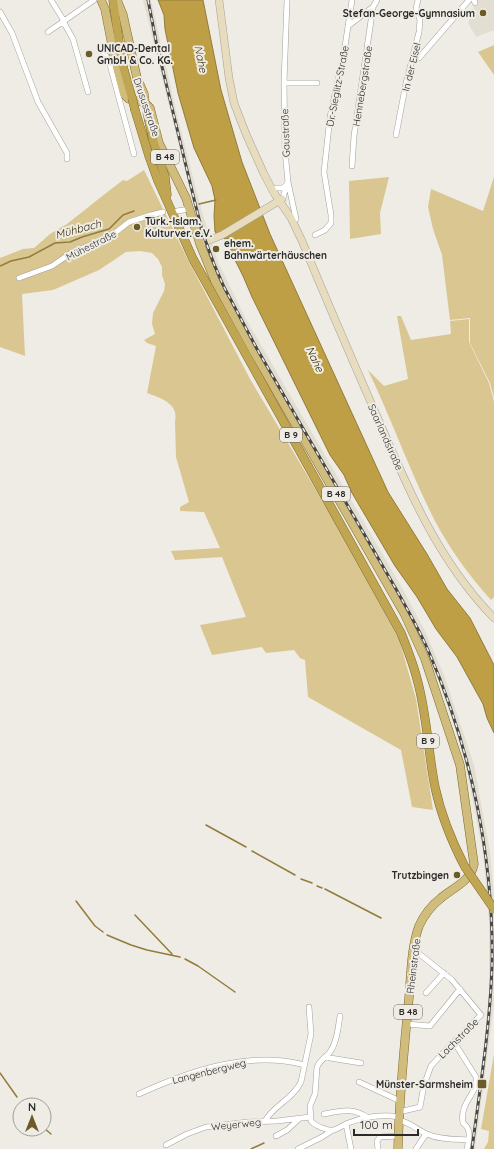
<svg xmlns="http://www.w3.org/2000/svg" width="494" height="1149" font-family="Quicksand,sans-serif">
	<rect width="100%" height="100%" fill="#eeece5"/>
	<!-- built -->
	<path fill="#e3ded2" d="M143,0h8l27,119 24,93 16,50 28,57 155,267 23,43 20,46 30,90 16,87 4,44v108l-19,145h-5l14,-99 5,-57v-73l-6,-67 -17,-86 -5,-21 -23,-67 -19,-41 -126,-222 -70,-128 -16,-39 -11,-34z
		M474,0h20v30l-18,7 -8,-14 7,-19z"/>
	<!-- green -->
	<path fill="#dac690" d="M494,45v30l-16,-23z
		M144,170l43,88 63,121 82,138 67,122 17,60 17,111 -21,-3 -11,-57 -93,-53 -3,-37 -5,-2 -6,-8 -28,3 -4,-6 -50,8 -12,-30 46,-8 -24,-60 -47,3 -4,-9 49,-3 -16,-36 -24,-1v-4l9,-5 -13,-45 -1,-36c4,-18 -15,-23 -28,-28l9,-47 -9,-3 -3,-3 11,-6 -3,-10 1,-11 11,-22 1,-7 -3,-9v-8l-4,-8 -6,-6 -12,-2 -14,1 -27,18 -46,20 -31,4 3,62 -25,-9v-89l23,-9 11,-1 16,-14 17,-10 34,-27 22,-17 4,1z
		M389,177l-9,36 1,21 -31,5 -1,-58z
		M494,177v221l-4,-15 -20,-40v-25l-20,2 -8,-65 -9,-26 -5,-22 3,-18 52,22z
		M397,316h4l10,24 40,-6 -1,-13 19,-2v23l20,41 5,19v195l-3,3c-22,-24 -41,-51 -56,-79 -25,-49 -43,-101 -67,-151l16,16 24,-7z
		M494,1054v95h-10l4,-7 1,-11 -8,-2z"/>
	<!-- water -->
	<path fill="#be9f45" stroke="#927c3c" d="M158,0h45l18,90 21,72 28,72 118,258 39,62 20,35 23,29 24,47v68l-7,-15 -4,-14 -26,-47 -21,-28 -19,-32 -22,-31 -43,-73 -8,-18 -14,-20 -78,-158 -9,-21 -12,-24 -1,-14 -5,1 -10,-7 -1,-16 1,-16 -3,-14 -18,-38 -16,-55 -13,-64 -1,-14z"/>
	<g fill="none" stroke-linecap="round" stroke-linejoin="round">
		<!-- stream -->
		<path stroke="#927c3c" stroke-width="1.5" d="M199,204l17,-4
			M0,266l11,-5 18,-4 26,-14 15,-1 12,-5 27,-8 14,-14 11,-4
			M206,825l40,22
			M252,851l43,24
			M301,879l11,4
			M317,886l5,2
			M325,889l56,29
			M76,901l19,25 8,6
			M135,915l37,39
			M107,935l24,10 16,5 33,7
			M185,959l13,7 37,26
			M0,1073l17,24
			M21,1103l2,2
			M44,1128l7,6
			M251,1149l13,-6"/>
		<!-- minor casing -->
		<g stroke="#a2a09a" stroke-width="6">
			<path id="minor" d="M51,0l13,21 30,-21
				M287,0l-3,83 1,68 3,31 8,37
				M474,0l1,3
				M0,12l12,21 26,69 29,51v6
				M63,21l10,18 15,53
				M348,26l25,-19 4,-7
				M48,32l16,-11
				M113,43l-7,3 -3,5 6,10 25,93
				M412,61l7,-3 6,-7 44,-51
				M284,83h33
				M396,135l10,-52 13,-51 1,-12 -4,-12 2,-8
				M352,166l2,-30 19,-129
				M276,188h6l5,-3
				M283,198l4,-15
				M177,211l13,-2
				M315,235l10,-5 6,-7v-8l-7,-43 6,-55 14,-64 8,-53
				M19,278l33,-12 19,-13 40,-17 18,-14 22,-7 12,-3
				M426,993l18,-20
				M340,1016c-2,12 -3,26 -10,36 -4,5 -10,8 -13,15l-2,27 -5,12 1,15c4,5 17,10 23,9 5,-2 10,-5 14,-7 16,-6 34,-9 51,-6
				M407,1024l23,2 30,-37
				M454,1042l22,35c3,16 -17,25 -13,46 9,6 6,16 4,26
				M326,1056l4,2 31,5
				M359,1082l41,19
				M139,1094c50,-23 111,-44 166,-29
				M399,1112l21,-5 4,-22 7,-19 10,-11 40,-40 -29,-35 -35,-28 -3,-1
				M324,1114c16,-3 30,-7 44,4
				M398,1120c12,2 19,10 29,14 13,6 28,5 42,6
				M265,1121c9,-16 28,-22 36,-39l10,-48 -2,-27
				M346,1124l5,25
				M276,1136l11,-6 12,-11
				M166,1145l21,-11 19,-7 42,-5 29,-1 33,-4
				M298,1149l24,-12 11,-7
				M378,1149l-1,-8 3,-4 18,-1
				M416,1149l10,-15"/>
		</g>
		<!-- secondary casing -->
		<g stroke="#a2a09a" stroke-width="8">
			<path id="secondary" d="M219,0l10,78 5,25 12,31 18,40 10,19 17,25 11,23c24,58 49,116 74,173 31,73 62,147 118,204
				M200,244l22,-9 60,-36"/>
		</g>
		<!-- primary casing -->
		<g stroke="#816c27" stroke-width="9">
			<path id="primary" d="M101,0l4,9 9,46 10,39 5,5 16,4
				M117,0l6,15 14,63 7,16 1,9 5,5 9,35 27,55 14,46 15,37 39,71 150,261 21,46 35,106 14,99c-3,17 -21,24 -33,34 -9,7 -17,17 -22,28 -8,22 -8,49 -10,72 -5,50 -10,101 -11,151"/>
		</g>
		<!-- trunk casing -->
		<g stroke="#816c27" stroke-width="9">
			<path id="trunk" d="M113,0l9,63 10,35
				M145,103l8,37 12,37 2,18
				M135,110l14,46 9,25 35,78 208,374c6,15 12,30 16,46 10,35 11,73 18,108 6,28 17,55 30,80"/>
		</g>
		<!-- minor -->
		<use href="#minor" stroke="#fff" stroke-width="5"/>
		<!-- secondary -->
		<use href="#secondary" stroke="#e7ddbe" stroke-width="7"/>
		<!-- primary -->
		<use href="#primary" stroke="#d0bc7d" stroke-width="8"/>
		<!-- trunk -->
		<use href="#trunk" stroke="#c0a652" stroke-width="8"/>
		<!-- rail casing -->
		<g stroke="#484744" stroke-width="3">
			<path id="rail" d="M148,0l9,46 38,157 8,31 11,30 10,23 33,62 139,240c11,20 23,40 32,61 43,99 66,208 64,315 -2,62 -12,123 -20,184"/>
		</g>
		<!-- rail -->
		<use href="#rail" stroke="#eeece5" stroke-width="1.5" stroke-dasharray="4.5" stroke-linecap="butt"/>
		<!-- trunk-bridge casing -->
		<g stroke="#816c27" stroke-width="9" stroke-linecap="butt">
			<path id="trunk-bridge" d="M132,98l3,12
				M465,867l29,42"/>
		</g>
		<!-- trunk-bridge -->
		<use href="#trunk-bridge" stroke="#c0a652" stroke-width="8"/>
	</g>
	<!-- markers -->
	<g fill="#6c5b29" stroke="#eeece5" stroke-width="1.5">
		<circle cx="483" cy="13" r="4"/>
		<circle cx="89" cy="54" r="4"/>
		<circle cx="137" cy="227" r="4"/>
		<circle cx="216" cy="249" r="4"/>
		<circle cx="457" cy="875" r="4"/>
		<rect x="477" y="1079" width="10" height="10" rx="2"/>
	</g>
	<g text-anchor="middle" stroke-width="4" stroke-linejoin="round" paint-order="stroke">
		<!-- shield labels -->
		<g fill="#eeece5" stroke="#666461" stroke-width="1">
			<rect x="151" y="150" width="28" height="14" rx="3"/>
			<rect x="280" y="428" width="22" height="14" rx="3"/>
			<rect x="322" y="487" width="28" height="14" rx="3"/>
			<rect x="417" y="734" width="22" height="14" rx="3"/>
			<rect x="394" y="1005" width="28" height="14" rx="3"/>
		</g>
		<g font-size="9" font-weight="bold" fill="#2b2a28">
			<text x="165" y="160">B 48</text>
			<text x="291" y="438">B 9</text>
			<text x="336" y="497">B 48</text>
			<text x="428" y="744">B 9</text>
			<text x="408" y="1015">B 48</text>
		</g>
		<!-- poi labels -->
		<g font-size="10" font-weight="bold" fill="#2b2a28" stroke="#eeece5" text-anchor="end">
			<text x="475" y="17">Stefan-George-Gymnasium</text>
			<text x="97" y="52" text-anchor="start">UNICAD-Dental<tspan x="97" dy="12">GmbH &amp; Co. KG.</tspan></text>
			<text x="145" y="225" text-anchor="start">Türk.-Islam.<tspan x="145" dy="12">Kulturver. e.V.</tspan></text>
			<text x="224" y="247" text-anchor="start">ehem.<tspan x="224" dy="12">Bahnwärterhäuschen</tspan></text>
			<text x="449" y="879">Trutzbingen</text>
			<text x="473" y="1088">Münster-Sarmsheim</text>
		</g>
		<!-- street labels -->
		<g font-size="10" fill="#2b2a28" stroke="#eeece5">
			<text transform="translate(411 67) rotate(-76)" y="4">In der Eisel</text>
			<text transform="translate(337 86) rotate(-79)" y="4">Dr.-Sieglitz-Straße</text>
			<text transform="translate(362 86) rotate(-81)" y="4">Hennebergstraße</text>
			<text transform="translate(147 107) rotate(71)" y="4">Drususstraße</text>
			<text transform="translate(285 133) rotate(-92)" y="4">Gaustraße</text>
			<text transform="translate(91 245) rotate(-27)" y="4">Mühestraße</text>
			<text transform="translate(386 437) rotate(66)" y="4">Saarlandstraße</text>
			<text transform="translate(413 966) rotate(-83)" y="4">Rheinstraße</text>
			<text transform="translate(458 1038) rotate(-45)" y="4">Lachstraße</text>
			<text transform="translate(209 1071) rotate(-14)" y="4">Langenbergweg</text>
			<text transform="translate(236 1124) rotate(-6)" y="4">Weyerweg</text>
		</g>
		<!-- water labels -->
		<g font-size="11" font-style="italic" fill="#372b02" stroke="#eeece5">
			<text transform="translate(201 59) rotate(78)" y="4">Nahe</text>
			<text transform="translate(78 229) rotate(-15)" y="4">Mühbach</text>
			<text transform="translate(315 359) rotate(65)" y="4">Nahe</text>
		</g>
	</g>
	<!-- north arrow -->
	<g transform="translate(32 1117)"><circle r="19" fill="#eeece5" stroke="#a09e99"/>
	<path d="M0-3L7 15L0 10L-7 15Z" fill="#6c5b29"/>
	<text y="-6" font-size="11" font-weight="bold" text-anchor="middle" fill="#2b2a28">N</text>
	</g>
	<!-- scale -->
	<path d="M354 1129v6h64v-6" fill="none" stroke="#2b2a28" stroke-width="2"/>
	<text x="360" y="1129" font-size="12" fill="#2b2a28" stroke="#eeece5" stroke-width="3" paint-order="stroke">100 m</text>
</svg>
